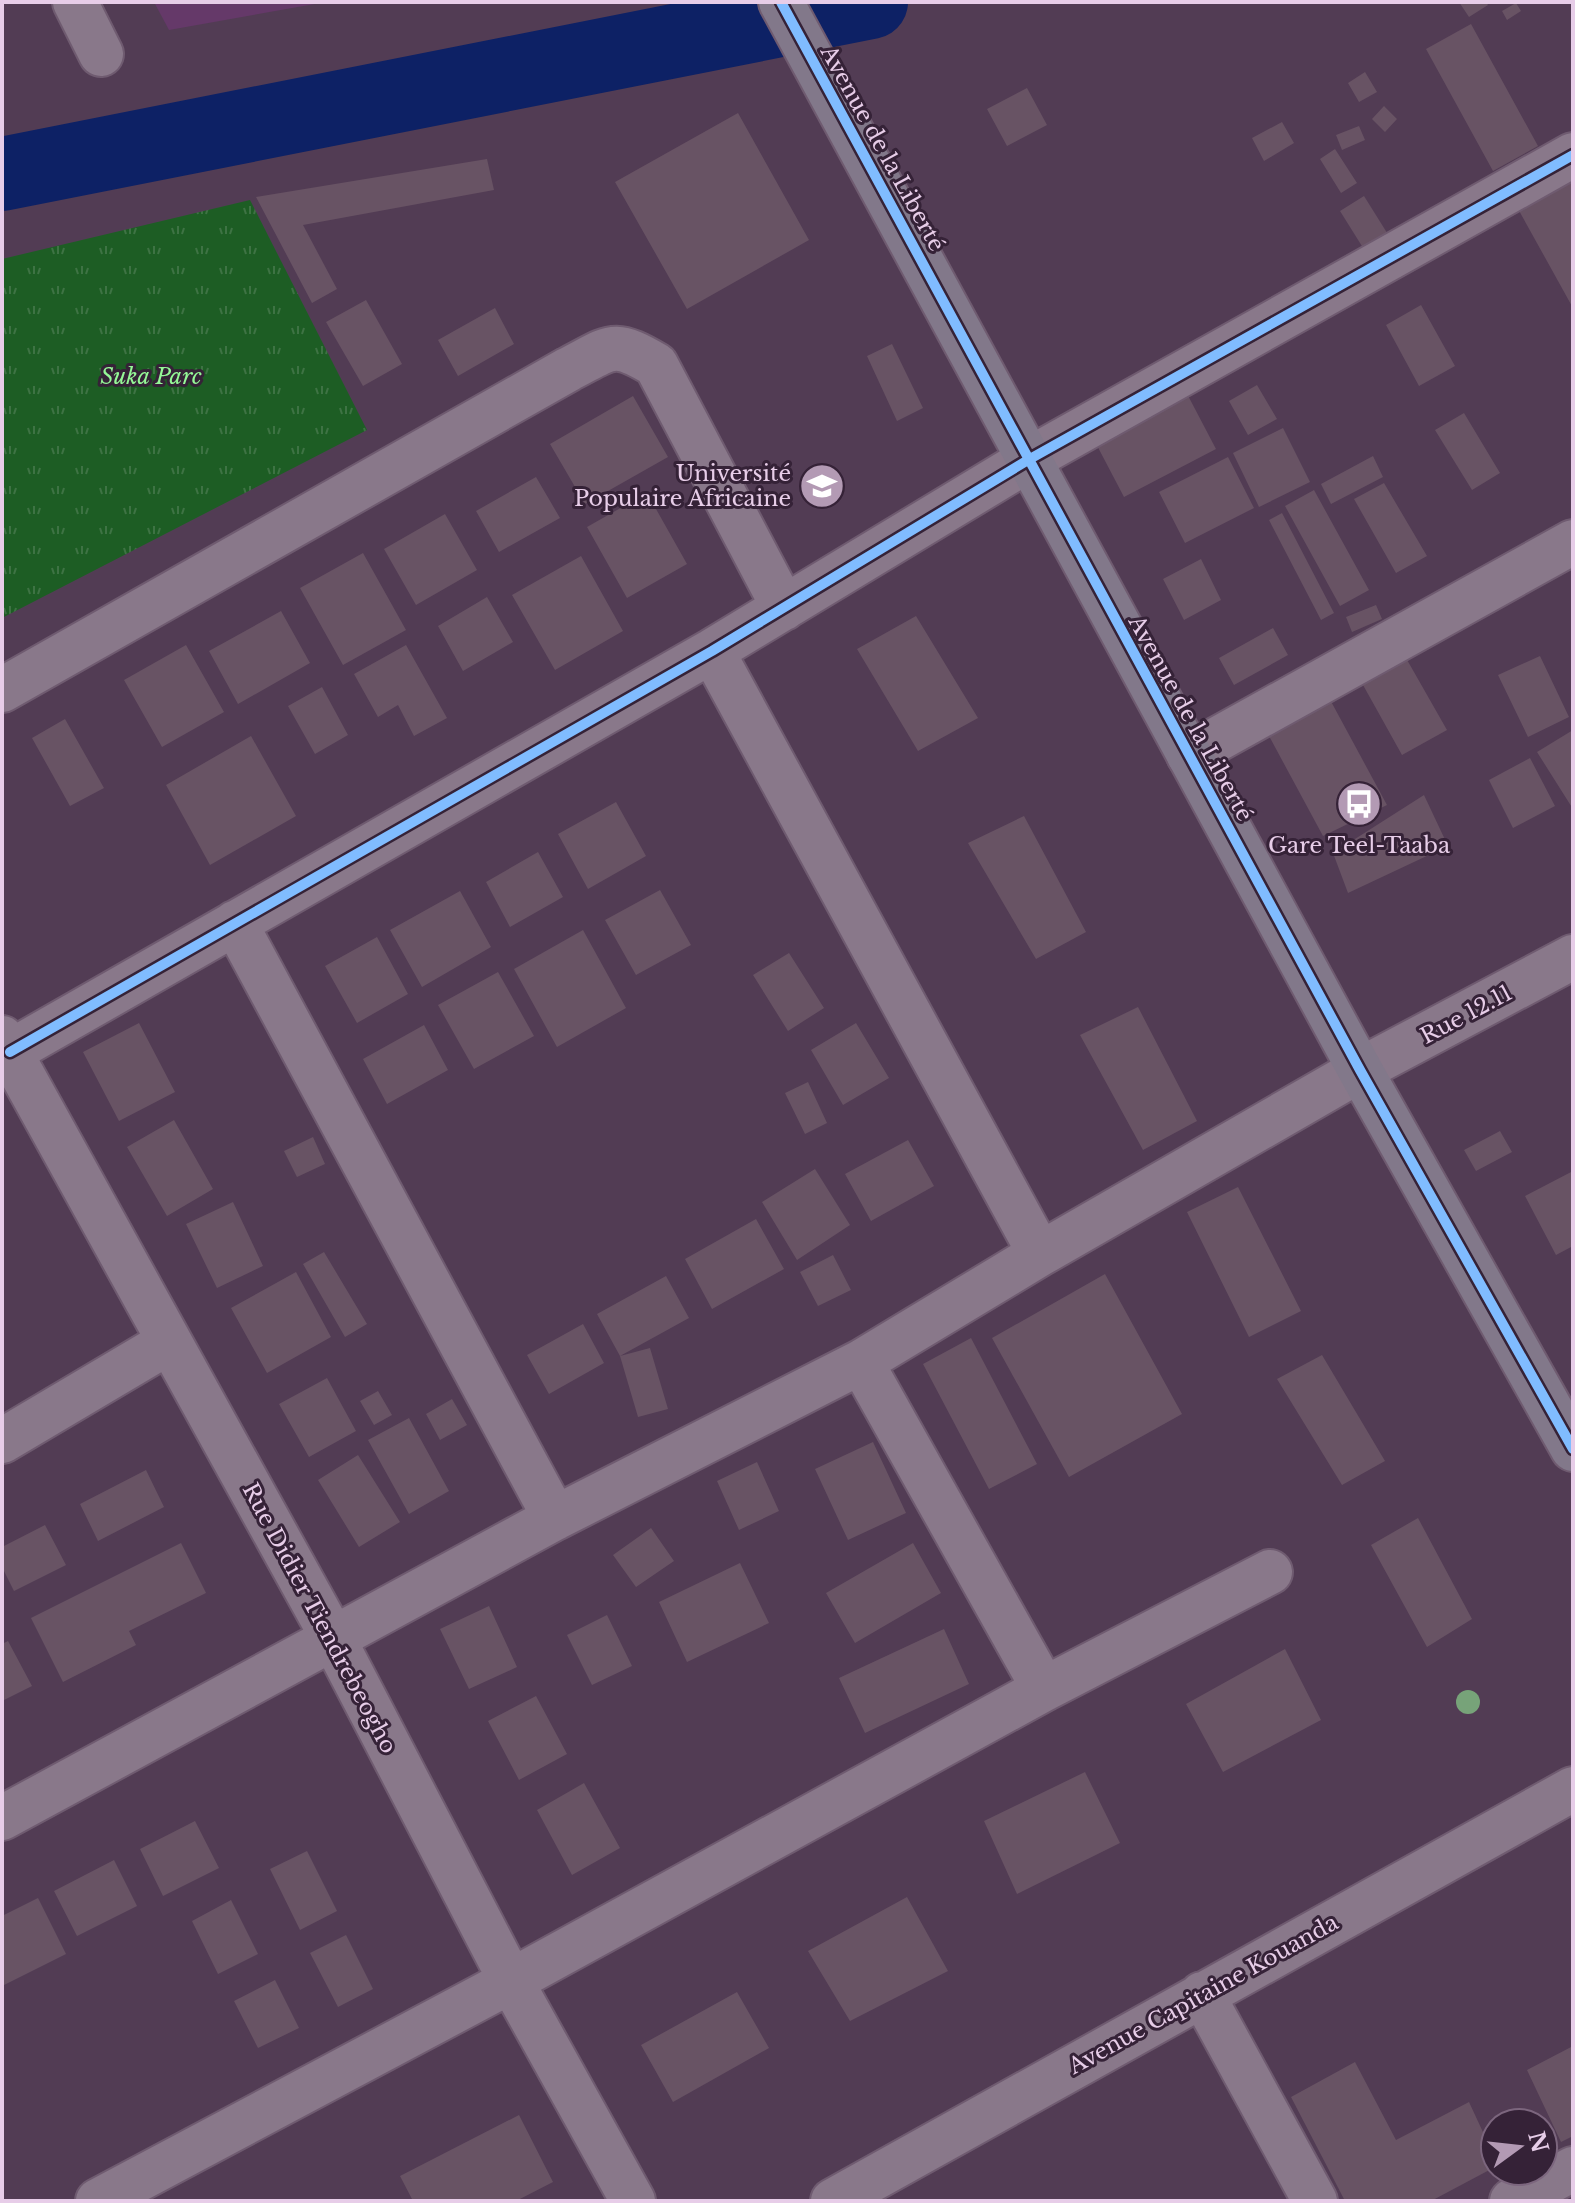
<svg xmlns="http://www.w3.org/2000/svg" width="1575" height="2203" font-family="'Libre Baskerville',serif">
	<defs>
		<pattern id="park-tufts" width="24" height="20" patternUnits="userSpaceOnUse" patternTransform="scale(2)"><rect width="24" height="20" fill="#1d5d24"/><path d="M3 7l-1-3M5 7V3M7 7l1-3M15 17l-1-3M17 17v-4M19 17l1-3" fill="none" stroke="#3e7344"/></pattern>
	</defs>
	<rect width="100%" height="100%" fill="#523c54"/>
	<!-- built -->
	<path fill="#653969" d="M154,2h172l-157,28z"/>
	<!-- park -->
	<path fill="url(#park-tufts)" d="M250,200l117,230 -365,188v-359z"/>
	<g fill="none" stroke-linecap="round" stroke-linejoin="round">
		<!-- river -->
		<path stroke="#0d2165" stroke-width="74" d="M2,174l869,-172"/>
	</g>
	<!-- building -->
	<path fill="#685364" d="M1459,2h27l2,3 -19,12z
		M1516,3l5,8 -14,9 -5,-9z
		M1471,24l67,122 -45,25 -67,-122z
		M1365,72l12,20 -18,10 -11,-19z
		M1027,88l20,37 -40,21 -20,-37z
		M1384,106l13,13 -12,13 -13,-13z
		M738,113l71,127 -122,69 -72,-127z
		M1282,122l12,21 -30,18 -12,-23z
		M1359,126l6,14 -23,10 -6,-15z
		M1335,149l22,34 -16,10 -21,-34z
		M487,159l7,31 -191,35 34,64 -25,14 -56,-106z
		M1573,164v144l-61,-110z
		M1364,196l25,40 -24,15 -25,-40z
		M366,300l36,64 -39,22 -37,-64z
		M1421,305l34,61 -36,20 -33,-61z
		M495,308l19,36 -56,32 -20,-36z
		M892,344l31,64 -26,13 -30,-65z
		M1257,385l20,34 -29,16 -19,-34z
		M1184,388l32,61 -92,48 -32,-61z
		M633,396l35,61 -83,47 -35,-60z
		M1464,413l36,60 -28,17 -37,-60z
		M1283,428l27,54 -51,25 -26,-54z
		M1373,456l10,21 -52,27 -10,-20z
		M1228,457l26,51 -69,35 -26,-51z
		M536,477l24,41 -61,34 -23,-41z
		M1384,483l43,73 -31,17 -42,-74z
		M1314,490l55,100 -29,16 -55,-100z
		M647,493l40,71 -60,34 -40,-71z
		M1282,513l52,100 -13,7 -52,-100z
		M445,514l32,56 -61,35 -32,-56z
		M363,553l43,77 -63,35 -43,-77z
		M581,556l42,75 -68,39 -43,-75z
		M1201,559l20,41 -37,20 -21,-41z
		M487,597l26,45 -50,29 -25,-45z
		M1376,605l6,14 -30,13 -6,-15z
		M281,611l29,52 -72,41 -29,-53z
		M916,616l62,102 -60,33 -61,-102z
		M1273,628l15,27 -54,30 -15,-27z
		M186,645l38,67 -62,35 -38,-67z
		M406,645l41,73 -33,18 -16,-31 -20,12 -24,-43z
		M1402,651l45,79 -45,25 -44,-79z
		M1540,656l29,61 -41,20 -30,-62z
		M322,687l26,48 -33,19 -27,-48z
		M1327,694l60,111 -64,31 -54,-100z
		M65,719l39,69 -34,18 -38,-68z
		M1573,730v79l-36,-57z
		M251,736l45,80 -86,49 -44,-80z
		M1530,758l25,48 -42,22 -24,-48z
		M1424,795l24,51 -100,47 -15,-40z
		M616,802l30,54 -58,33 -30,-55z
		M1024,816l62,116 -50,27 -68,-116z
		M538,852l25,45 -53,30 -24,-45z
		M660,890l31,55 -55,30 -31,-55z
		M460,891l31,56 -69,40 -32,-57z
		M583,930l43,78 -69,39 -43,-78z
		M377,937l31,57 -51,29 -32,-57z
		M789,953l35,55 -36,23 -35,-56z
		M498,972l36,64 -60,33 -36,-64z
		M1138,1007l59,114 -54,29 -63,-115z
		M139,1023l36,69 -56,29 -36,-69z
		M856,1023l33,55 -46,27 -32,-55z
		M424,1025l24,45 -61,34 -24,-45z
		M808,1082l19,41 -22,11 -20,-41z
		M174,1120l39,69 -46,27 -40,-69z
		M1500,1131l12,21 -36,19 -12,-21z
		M313,1137l12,27 -28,13 -13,-26z
		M908,1140l26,46 -63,35 -26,-47z
		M815,1169l35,56 -53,35 -35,-58z
		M1573,1171v75l-17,9 -31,-59z
		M1238,1187l63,124 -52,26 -62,-125z
		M233,1202l30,64 -46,22 -31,-64z
		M756,1219l28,50 -72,40 -27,-50z
		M324,1252l43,72 -22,13 -42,-73z
		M833,1255l18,35 -33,16 -18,-34z
		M296,1272l35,65 -64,36 -36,-65z
		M1105,1274l77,140 -113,63 -77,-139z
		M666,1276l23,42 -69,38 30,-8 18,61 -30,8 -18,-61 -23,-42z
		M583,1324l21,39 -55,31 -22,-39z
		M971,1338l66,126 -48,25 -66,-125z
		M1322,1355l63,106 -43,24 -65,-106z
		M327,1378l29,53 -47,26 -30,-53z
		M378,1391l14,24 -18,10 -14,-24z
		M452,1399l15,26 -27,15 -14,-26z
		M409,1418l40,73 -40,23 -41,-74z
		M873,1442l33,71 -58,27 -33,-71z
		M358,1455l42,67 -41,25 -41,-67z
		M757,1462l22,49 -40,19 -22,-49z
		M146,1470l18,37 -66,34 -18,-37z
		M1418,1518l54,101 -45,28 -56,-102z
		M45,1525l21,40 -52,26 -12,-24v-20z
		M651,1528l23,33 -38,26 -23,-32z
		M181,1543l25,50 -77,38 7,14 -73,37 -32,-64z
		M913,1543l28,50 -86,50 -29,-50z
		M740,1563l29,60 -82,39 -28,-60z
		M489,1606l28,61 -48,22 -29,-60z
		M607,1615l25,51 -40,19 -25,-50z
		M944,1629l25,55 -104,49 -26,-55z
		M8,1641l24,45 -30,15v-57z
		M1285,1649l36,71 -98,52 -37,-68z
		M536,1696l31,58 -48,26 -31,-59z
		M1085,1772l35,71 -103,51 -33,-73z
		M584,1783l36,65 -48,27 -35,-65z
		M195,1821l24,47 -56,28 -23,-47z
		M307,1851l30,60 -37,19 -30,-61z
		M114,1860l23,46 -60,30 -23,-45z
		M907,1897l41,74 -98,50 -42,-70z
		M38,1898l28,56 -64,32v-70z
		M231,1900l27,54 -40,20 -26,-53z
		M346,1935l27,54 -35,18 -28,-54z
		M275,1980l24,48 -41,20 -24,-47z
		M737,1992l32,56 -96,54 -32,-57z
		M1573,2046v90l-12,6 -34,-72z
		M1355,2062l41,78 73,-38 26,56v9l-64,34h-86l-54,-104z
		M519,2115l34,67 -37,19h-103l-13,-25z"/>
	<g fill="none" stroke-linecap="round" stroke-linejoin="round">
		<!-- minor casing -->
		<g stroke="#6f5b70" stroke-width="48">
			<path id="minor" d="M75,2l26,52
				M712,651l328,603
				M2,690l567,-321c43,-22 43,-30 87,-4l128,243
				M1189,755l384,-213
				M235,923l320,595
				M2,1038l331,600 178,343 122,220
				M10,1052l702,-401 316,-191 545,-305
				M861,1362l183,327
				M2,1441l167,-99
				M2,1818l553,-300 306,-156 179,-108 320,-184 213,-113
				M1202,1994l113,207
				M98,2201l413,-220 533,-292 226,-117
				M833,2201l740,-412
				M1512,2201l61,-32"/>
		</g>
		<!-- major casing -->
		<g stroke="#6f5b70" stroke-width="48">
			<path id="major" d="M781,2l579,1068 213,379"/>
		</g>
		<!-- minor -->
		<use href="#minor" stroke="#89788a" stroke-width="44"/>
		<!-- major -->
		<use href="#major" stroke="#82788a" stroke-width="44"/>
		<!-- cycleway casing -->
		<g stroke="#352237" stroke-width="15">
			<path id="cycleway" d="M781,2l579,1068 213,379
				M10,1052l702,-401 316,-191 545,-305"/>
		</g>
		<!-- cycleway -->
		<use href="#cycleway" stroke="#80bcff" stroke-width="10"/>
	</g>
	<!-- trees -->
	<circle fill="#77a379" cx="1468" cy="1702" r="12"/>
	<!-- icons -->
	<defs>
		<g id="university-disc" transform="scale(2.3)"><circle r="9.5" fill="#b39ab4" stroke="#352237"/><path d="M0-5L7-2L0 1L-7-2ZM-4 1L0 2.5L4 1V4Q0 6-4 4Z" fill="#fff"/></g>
		<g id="bus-disc" transform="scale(2.3)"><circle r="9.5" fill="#b39ab4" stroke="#352237"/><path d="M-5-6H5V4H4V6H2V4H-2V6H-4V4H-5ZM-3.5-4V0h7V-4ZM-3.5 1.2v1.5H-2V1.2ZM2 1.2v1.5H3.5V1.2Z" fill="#fff"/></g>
	</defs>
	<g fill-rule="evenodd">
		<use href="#university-disc" x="822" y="486"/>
		<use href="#bus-disc" x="1359" y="804"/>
	</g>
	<g text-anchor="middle" stroke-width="6" stroke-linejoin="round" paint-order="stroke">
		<!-- street labels -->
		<g font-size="22" fill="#e7cde8" stroke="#352237">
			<text transform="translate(883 148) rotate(61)" y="8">Avenue de la Liberté</text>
			<text transform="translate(1191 718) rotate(61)" y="8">Avenue de la Liberté</text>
			<text transform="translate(1466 1014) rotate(-28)" y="8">Rue 12.11</text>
			<text transform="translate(320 1618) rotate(62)" y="8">Rue Didier Tiendrebeogho</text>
			<text transform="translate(1203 1994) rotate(-29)" y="8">Avenue Capitaine Kouanda</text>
		</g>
		<!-- park labels -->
		<g font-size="22" font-style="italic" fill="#95f897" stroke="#352237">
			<text x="151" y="384">Suka Parc</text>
		</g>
		<!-- poi labels -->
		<g font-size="22" fill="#e7cde8" stroke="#352237" text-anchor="end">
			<text x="791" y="481">Université<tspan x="791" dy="25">Populaire Africaine</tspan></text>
			<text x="1359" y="853" text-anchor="middle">Gare Teel-Taaba</text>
		</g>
	</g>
	<!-- border -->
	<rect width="1575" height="2203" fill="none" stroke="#e7cde8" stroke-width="8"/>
	<!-- north arrow -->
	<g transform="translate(1519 2147) rotate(75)"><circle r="38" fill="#352237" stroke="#7c667e" stroke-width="2"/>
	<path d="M0-6L14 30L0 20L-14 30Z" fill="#b39ab4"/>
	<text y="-12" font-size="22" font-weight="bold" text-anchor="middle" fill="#e7cde8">N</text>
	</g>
</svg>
